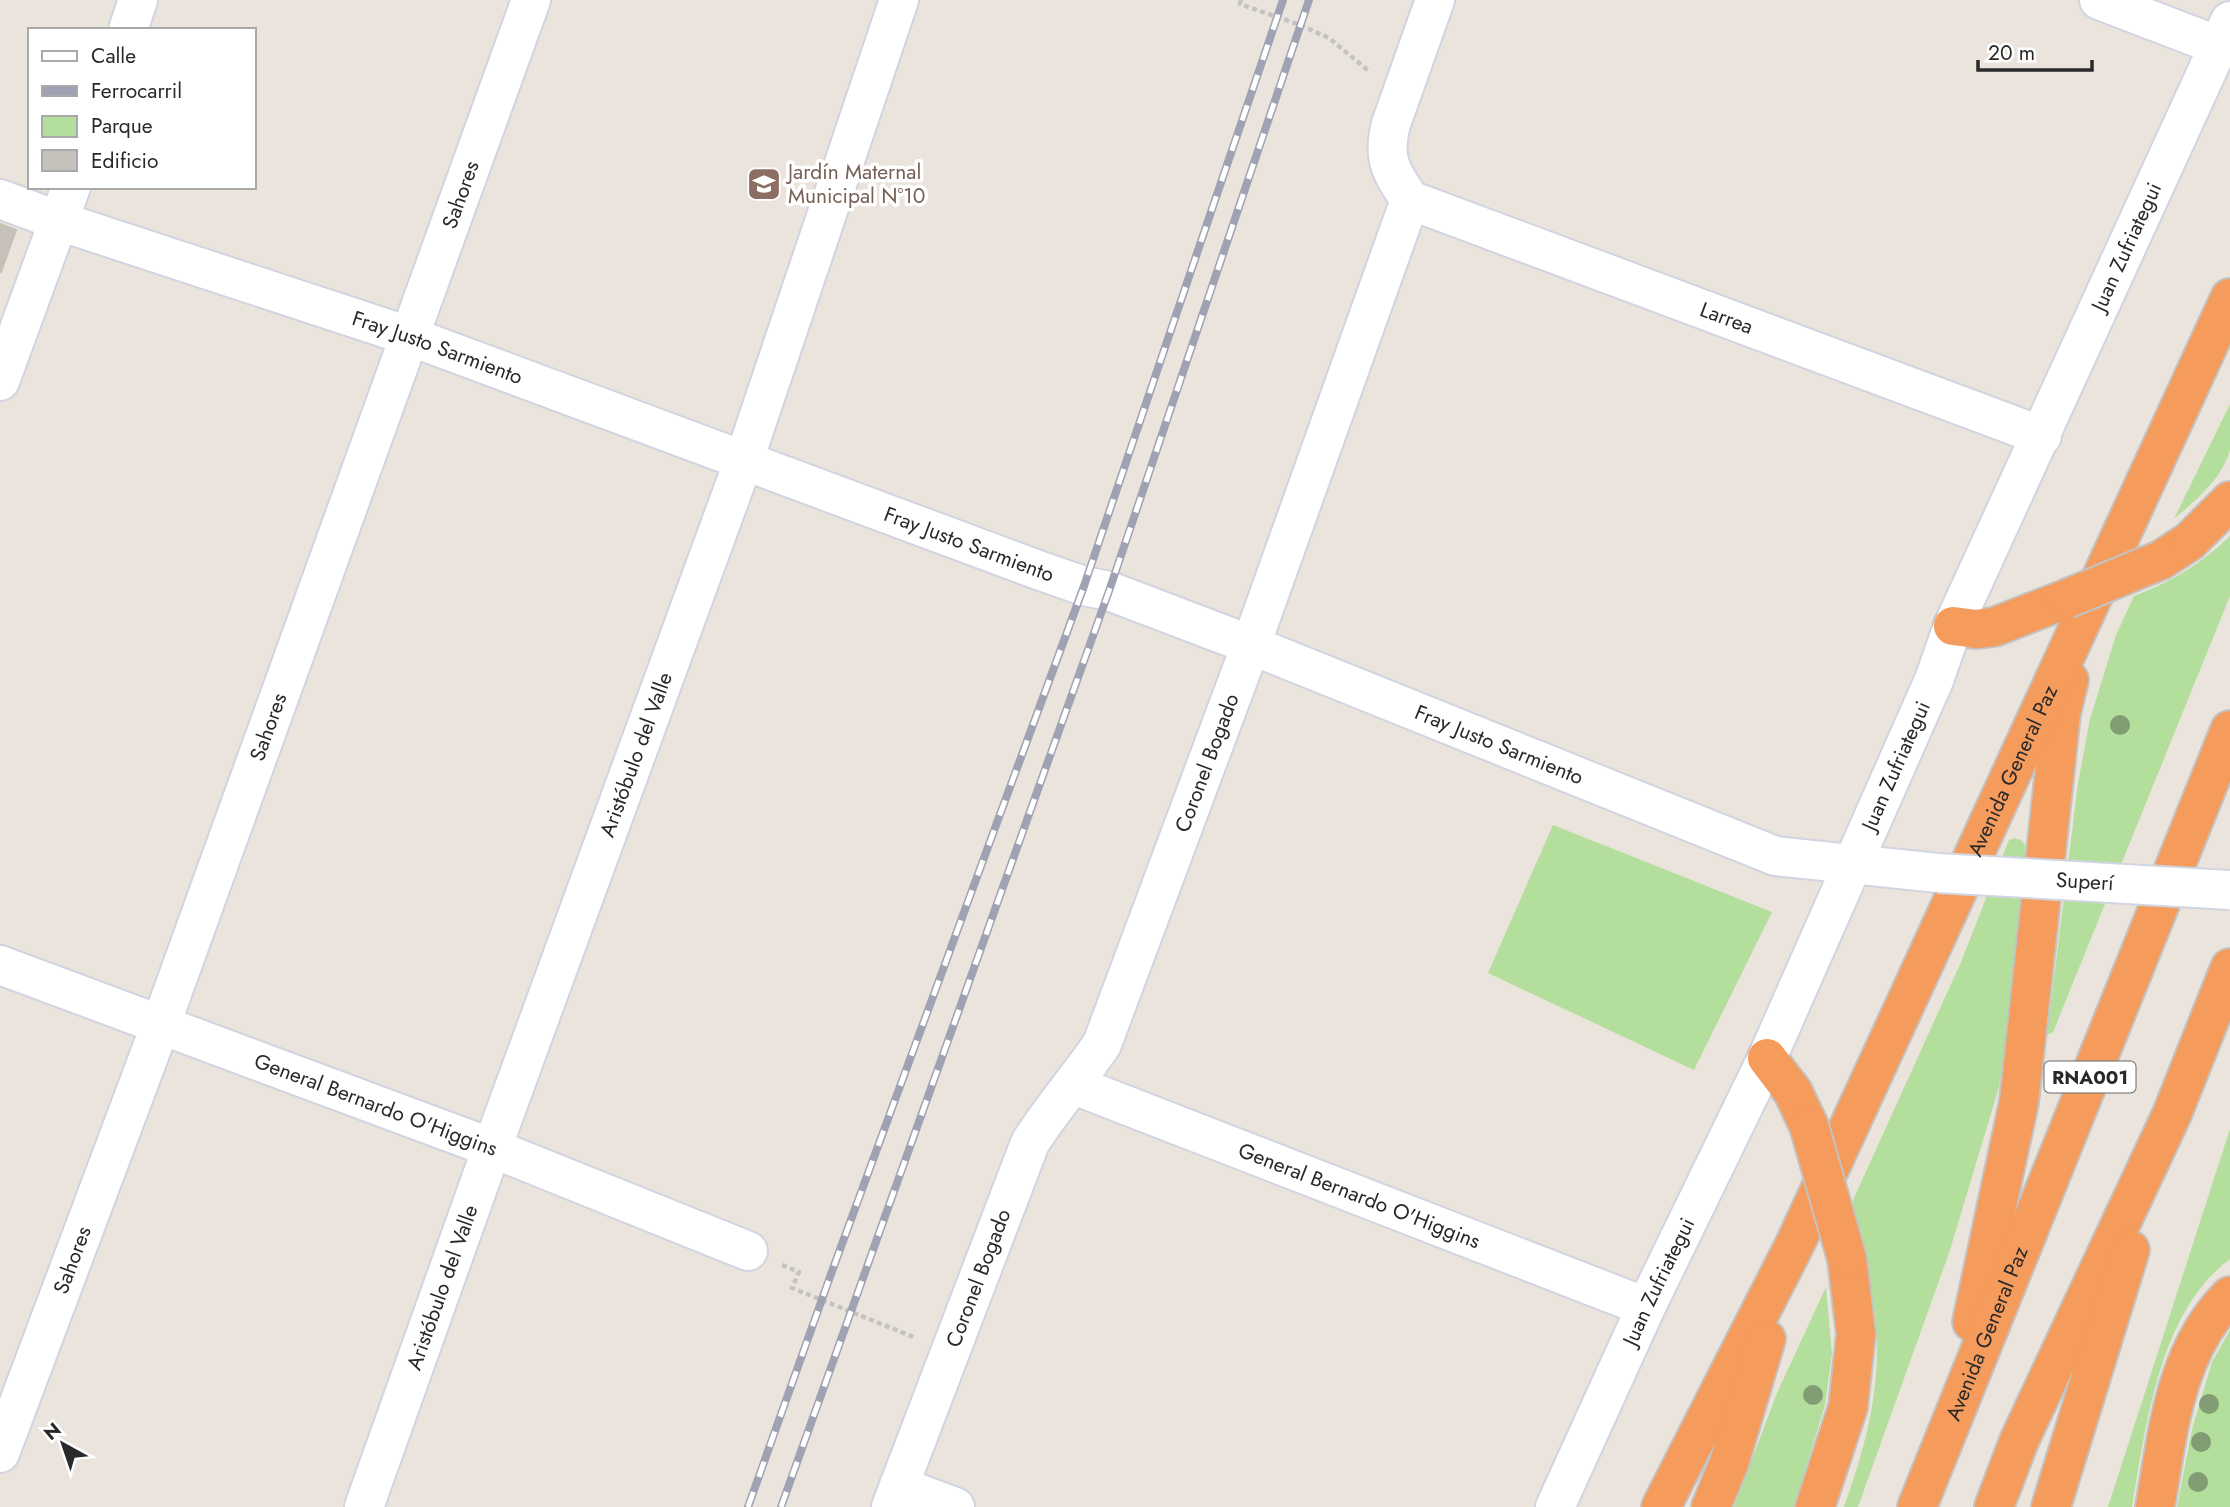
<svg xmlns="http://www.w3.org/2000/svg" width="2230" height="1507" font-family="Jost,sans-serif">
	<rect width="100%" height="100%" fill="#ebe4dc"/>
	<!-- green -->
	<path fill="#b3de9b" d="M2230,404c0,14 0,32 0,46 -8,29 -35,51 -56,69z
		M2230,536v60l-177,436 -6,3 31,-252 12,-64 26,-84 18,-39c37,-14 67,-32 96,-60z
		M1553,825l219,87 -78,158 -206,-97z
		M2014,838l7,2 4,5v86l-26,156 -49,163 -92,257h-14c28,-78 44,-148 24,-231 -5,-22 -13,-45 -19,-67l112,-247 48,-122z
		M2230,1129v130c-71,52 -84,167 -98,248h-24z
		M1826,1287l6,67 -7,51 -31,102h-60l43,-114z
		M2230,1330v177h-53l15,-78 20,-67z"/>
	<!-- building -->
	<path fill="#c6c1bb" stroke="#c6c0b5" stroke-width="2" d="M0,224l16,6 -15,42 -1,-1z"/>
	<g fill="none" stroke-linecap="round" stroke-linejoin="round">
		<!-- street casing -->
		<g stroke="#d1d4e1" stroke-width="42">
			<g id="street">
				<path d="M2099,0l120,46"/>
				<path d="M0,199l59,22"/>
				<path id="s1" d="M1410,200l632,236"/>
				<path d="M1410,200c-19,-28 -28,-41 -19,-76l44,-124"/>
				<path id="s2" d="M0,965l492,183 256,103"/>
				<path id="s3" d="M1074,1085l572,222"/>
				<path id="s4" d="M0,1453l161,-429 370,-1024"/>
				<path d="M899,1486l56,21"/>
				<path id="s5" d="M364,1507l128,-359 252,-688 155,-460"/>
				<path id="s6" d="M891,1507l139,-364c22,-35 49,-65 72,-99l149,-399 159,-445"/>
			</g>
		</g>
		<!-- secondary casing -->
		<g stroke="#d1d4e1" stroke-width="42">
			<g id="secondary">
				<path d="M128,30l10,-30"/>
				<path id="s7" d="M59,221l350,115 629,234 46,16 25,5 142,54 524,211 163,17"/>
				<path d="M0,381l71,-194"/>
				<path id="s8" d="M1555,1507l91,-200 121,-249 167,-378 19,-54 277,-605"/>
			</g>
		</g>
		<!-- highway casing -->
		<g stroke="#c3c3c3" stroke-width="42">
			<g id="highway">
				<path d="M2161,560l29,-19 40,-40"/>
				<path d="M1953,626l23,3 18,-2 72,-28"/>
				<path d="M1767,1058l26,34 16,34"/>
				<path d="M1972,1322l47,-220 42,-389 8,-33"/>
				<path id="s9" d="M1661,1507l134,-263 435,-946"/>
				<path d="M1711,1507l18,-44 37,-124"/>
				<path d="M1815,1507l33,-100 8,-73 -9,-75"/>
				<path id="s10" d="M1917,1507l313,-777"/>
				<path d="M1994,1507l25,-66 153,-327 58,-146"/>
				<path d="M2051,1507l79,-257"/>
				<path d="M2155,1507c13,-74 19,-155 75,-211"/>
			</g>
		</g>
		<!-- path -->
		<path stroke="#c3c3c3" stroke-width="4.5" stroke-dasharray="5 3.5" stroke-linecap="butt" d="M1241,0l-1,4 60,21 29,13 41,34
			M782,1265l17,7 -7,16 124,50"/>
		<!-- street -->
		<use href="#street" stroke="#fff" stroke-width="38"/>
		<!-- secondary -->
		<use href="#secondary" stroke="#fff" stroke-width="38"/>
		<!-- highway -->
		<use href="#highway" stroke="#f59b5c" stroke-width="38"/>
		<!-- rail casing -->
		<g stroke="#9fa2b2" stroke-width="8">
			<path id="rail" d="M748,1507l83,-233 253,-688 199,-586
				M781,1507l328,-916 200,-591"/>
		</g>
		<!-- rail -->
		<use href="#rail" stroke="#fff" stroke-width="5" stroke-dasharray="16" stroke-linecap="butt"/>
		<!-- secondary-bridge casing -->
		<g stroke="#d1d4e1" stroke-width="42" stroke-linecap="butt">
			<g id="secondary-bridge">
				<path id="s11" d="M1938,873l292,17"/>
			</g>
		</g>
		<!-- highway-bridge casing -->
		<g stroke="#c3c3c3" stroke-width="42" stroke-linecap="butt">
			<path id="highway-bridge" d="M2066,599l95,-39
				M1809,1126l38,133"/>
		</g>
		<!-- secondary-bridge -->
		<use href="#secondary-bridge" stroke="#fff" stroke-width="38"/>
		<!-- highway-bridge -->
		<use href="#highway-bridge" stroke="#f59b5c" stroke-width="38"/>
	</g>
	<!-- trees -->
	<g fill="#829c74">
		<circle cx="2120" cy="725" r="10"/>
		<circle cx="1813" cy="1395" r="10"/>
		<circle cx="2209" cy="1404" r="10"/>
		<circle cx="2201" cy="1442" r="10"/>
		<circle cx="2198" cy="1482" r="10"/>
	</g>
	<!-- icons -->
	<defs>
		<g id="school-square" transform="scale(1.75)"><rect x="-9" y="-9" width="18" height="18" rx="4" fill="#8d6e63" stroke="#fff"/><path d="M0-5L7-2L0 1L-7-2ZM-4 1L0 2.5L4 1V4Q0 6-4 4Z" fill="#fff"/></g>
	</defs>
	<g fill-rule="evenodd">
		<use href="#school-square" x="764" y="184"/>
	</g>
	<g text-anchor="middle" stroke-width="7" stroke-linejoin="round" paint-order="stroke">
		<!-- shield labels -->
		<rect fill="#fff" stroke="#696969" stroke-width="2" x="2044.5" y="1061.5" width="91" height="31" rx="5"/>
		<g font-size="19" font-weight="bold" fill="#292929">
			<text x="2090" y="1084">RNA001</text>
		</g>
		<!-- education labels -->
		<g font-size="21" fill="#785e54" stroke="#fff" text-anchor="start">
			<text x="788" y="179">Jardín Maternal<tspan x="788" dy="24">Municipal N°10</tspan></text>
		</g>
		<!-- street labels -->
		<g font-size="21" fill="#292929" stroke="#fff">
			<text dy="7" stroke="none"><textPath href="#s4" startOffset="1340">Sahores</textPath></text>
			<text dy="7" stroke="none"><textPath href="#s8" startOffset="1384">Juan Zufriategui</textPath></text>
			<text dy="7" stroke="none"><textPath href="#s1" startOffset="338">Larrea</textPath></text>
			<text dy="7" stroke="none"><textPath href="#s7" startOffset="399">Fray Justo Sarmiento</textPath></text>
			<text dy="7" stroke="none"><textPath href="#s7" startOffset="966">Fray Justo Sarmiento</textPath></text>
			<text dy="7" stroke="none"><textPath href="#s4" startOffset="774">Sahores</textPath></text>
			<text dy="7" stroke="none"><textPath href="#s7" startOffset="1533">Fray Justo Sarmiento</textPath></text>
			<text dy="7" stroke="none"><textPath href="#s5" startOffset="800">Aristóbulo del Valle</textPath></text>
			<text dy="7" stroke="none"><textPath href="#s6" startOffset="812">Coronel Bogado</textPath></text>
			<text dy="7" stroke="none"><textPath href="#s8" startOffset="816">Juan Zufriategui</textPath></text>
			<text dy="7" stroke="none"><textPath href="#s9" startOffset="816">Avenida General Paz</textPath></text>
			<text dy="7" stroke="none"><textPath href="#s11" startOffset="147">Superí</textPath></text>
			<text dy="7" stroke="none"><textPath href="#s2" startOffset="401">General Bernardo O'Higgins</textPath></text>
			<text dy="7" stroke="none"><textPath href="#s3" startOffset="306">General Bernardo O'Higgins</textPath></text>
			<text dy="7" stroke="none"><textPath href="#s4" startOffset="206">Sahores</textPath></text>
			<text dy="7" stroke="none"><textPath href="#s6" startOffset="245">Coronel Bogado</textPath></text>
			<text dy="7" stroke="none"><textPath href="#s8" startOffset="248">Juan Zufriategui</textPath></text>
			<text dy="7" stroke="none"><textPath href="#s5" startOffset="233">Aristóbulo del Valle</textPath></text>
			<text dy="7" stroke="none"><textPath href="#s10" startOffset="187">Avenida General Paz</textPath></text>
		</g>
	</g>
	<!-- legend -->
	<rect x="28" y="28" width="228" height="161" fill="#ffffff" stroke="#a9a9a9" stroke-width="2"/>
	<rect x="42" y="51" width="35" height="10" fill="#ffffff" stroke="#a9a9a9" stroke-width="2"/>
	<text x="91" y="63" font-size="21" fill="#292929">Calle</text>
	<rect x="42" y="86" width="35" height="10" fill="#9fa2b2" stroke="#a9a9a9" stroke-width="2"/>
	<text x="91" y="98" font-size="21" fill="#292929">Ferrocarril</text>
	<rect x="42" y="116" width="35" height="21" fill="#b3de9b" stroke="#a9a9a9" stroke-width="2"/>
	<text x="91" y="133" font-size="21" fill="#292929">Parque</text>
	<rect x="42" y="150" width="35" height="21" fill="#c6c1bb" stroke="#a9a9a9" stroke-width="2"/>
	<text x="91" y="168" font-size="21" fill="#292929">Edificio</text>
	<!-- north arrow -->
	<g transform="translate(63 1444) rotate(320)" stroke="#ffffff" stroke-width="5" paint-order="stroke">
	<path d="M0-5L12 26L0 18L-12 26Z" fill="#292929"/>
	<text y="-10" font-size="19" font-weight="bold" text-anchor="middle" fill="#292929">N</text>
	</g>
	<!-- scale -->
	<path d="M1978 60v10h114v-10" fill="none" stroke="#292929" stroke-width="3.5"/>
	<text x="1988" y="60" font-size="21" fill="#292929" stroke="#ffffff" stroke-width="5" paint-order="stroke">20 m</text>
</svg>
